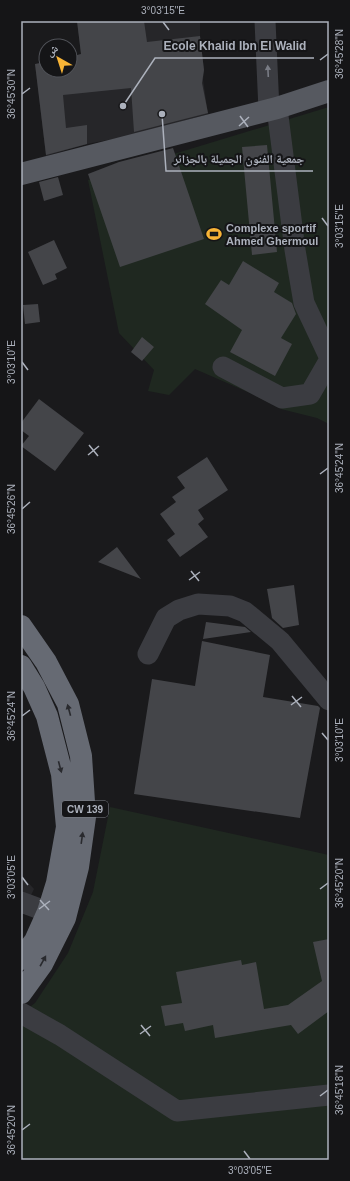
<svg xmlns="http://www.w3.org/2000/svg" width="350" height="1181" font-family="Helvetica,'Noto Naskh Arabic',sans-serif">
	<rect width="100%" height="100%" fill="#1a1a1c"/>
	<!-- built -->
	<path fill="#262629" d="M77,21h123v15l4,34 -1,10 5,34 -74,21 -47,9 -41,12 -11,-92 11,-2v8h24v-13l11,-3z
		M21,875l13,14 -13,27z"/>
	<!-- green -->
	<path fill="#1f2820" d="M329,107v317l-12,-6 -36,-9 -31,-16 -55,-24 -26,26 -21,-4 6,-21 -35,-37 -31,-153z
		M110,807l219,48v305h-308v-146l14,-11 33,-50 25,-61z"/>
	<!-- building -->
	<path fill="#444549" d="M77,21h67l3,21 53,-6 4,34 -2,13 6,30 -74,19 -3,-44 -68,7 3,33 21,-3v19l-41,11 -11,-91 11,-2v8h24v-13l11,-3z
		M267,145l10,107 -25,3 -10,-108z
		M173,148l31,91 -84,28 -32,-93 31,-12z
		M58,177l5,18 -19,6 -5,-19z
		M54,240l13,28 -12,6 2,5 -14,6 -15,-33z
		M243,261l36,22 -5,9 18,11 4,11 -15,24 11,6 -17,32 -45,-24 12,-22 -37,-26 16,-24 8,5z
		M38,304l2,18 -15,2 -2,-19z
		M142,337l12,10 -12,14 -11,-9z
		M39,399l45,34 -29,38 -34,-25 8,-10 -8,-6v-7z
		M207,457l21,33 -30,20 6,9 -6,5 10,13 -28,20 -13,-17 8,-6 -15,-20 16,-12 -4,-5 13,-9 -8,-11z
		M117,547l24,32 -43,-17z
		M294,585l5,40 -16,3 -11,-10 -5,-29z
		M206,622l39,5 6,5 -48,7z
		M202,641l68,14 -7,42 55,9 2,2 -20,110 -166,-24 18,-115 43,7z
		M329,939v72l-31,23 -7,-9 -76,13 -2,-13 -28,6 -2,-8 -18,3 -4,-20 21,-3 -6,-31 65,-12 1,5 14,-3 8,47 24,-4 34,-24 -9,-39z"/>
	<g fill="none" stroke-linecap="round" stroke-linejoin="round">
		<!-- minor -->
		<path stroke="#3b3c41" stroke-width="21" d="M265,21l4,89
			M277,108l18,142 9,53 25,53
			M223,367l59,31 28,-4 19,-33
			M148,654l18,-36 13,-8 19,-6 32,2 15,6 35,29 49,59
			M21,902l27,10
			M21,1013l39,22 117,76 152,-16"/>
		<!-- major -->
		<path stroke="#565960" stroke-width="22" d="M21,174l256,-66 52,-17"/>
		<!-- highway -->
		<path stroke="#666a73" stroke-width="22" d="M21,626l25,36 22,42 13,52 4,61 -7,50 -13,51 -23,46 -21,29
			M21,666l13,21 13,29 15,58 5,53 -10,56 -9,29 -13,29 -14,18"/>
	</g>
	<!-- one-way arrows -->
	<defs><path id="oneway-solid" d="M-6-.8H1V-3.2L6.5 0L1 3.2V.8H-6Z"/></defs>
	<use fill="#797c85" href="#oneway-solid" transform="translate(268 71) rotate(-93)"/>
	<g fill="#292a2e">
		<use href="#oneway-solid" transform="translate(69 710) rotate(-105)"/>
		<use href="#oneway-solid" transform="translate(60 767) rotate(75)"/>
		<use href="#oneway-solid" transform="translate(82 838) rotate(-82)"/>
		<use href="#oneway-solid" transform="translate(43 961) rotate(-61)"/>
	</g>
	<!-- ticks -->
	<path fill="none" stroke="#acb1bc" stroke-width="1.5" d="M163,22l6,8M320,60l8,-6M22,94l8,-6M240,116l8,11M239,126l10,-9M322,218l6,8M22,362l6,8M89,445l9,11M88,455l11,-9M320,474l8,-6M22,509l8,-7M191,571l8,10M189,580l11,-8M292,696l9,11M291,705l11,-8M22,716l8,-6M322,733l6,7M22,877l6,8M320,889l8,-6M40,900l9,10M39,909l11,-8M141,1025l9,11M140,1034l11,-8M320,1096l8,-6M22,1130l8,-6M244,1151l6,8"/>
	<!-- icons -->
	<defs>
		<g id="stadium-bare" transform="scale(1.2)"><path d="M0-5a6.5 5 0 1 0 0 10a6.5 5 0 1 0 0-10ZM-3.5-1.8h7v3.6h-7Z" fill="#f8b436" stroke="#151517" stroke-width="2.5" paint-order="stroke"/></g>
	</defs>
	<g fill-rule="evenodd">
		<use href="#stadium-bare" x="214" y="234"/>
	</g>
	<g text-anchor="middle" stroke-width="4" stroke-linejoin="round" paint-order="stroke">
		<!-- shield labels -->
		<rect fill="#151517" stroke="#7f828a" stroke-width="1" x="62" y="801" width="46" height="16" rx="3"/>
		<g font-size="10" font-weight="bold" fill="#acb1bc">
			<text x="85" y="813">CW 139</text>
		</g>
		<!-- poi labels -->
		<g font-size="11" font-weight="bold" fill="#acb1bc" stroke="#151517" text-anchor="start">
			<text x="226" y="232">Complexe sportif<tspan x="226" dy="13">Ahmed Ghermoul</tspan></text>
		</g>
	</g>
	<!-- callouts -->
	<path fill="none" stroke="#acb1bc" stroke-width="1.5" d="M123 106L155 58H314M162 114L166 171H313"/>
	<g fill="#acb1bc" stroke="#151517" stroke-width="1.5">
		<circle cx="123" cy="106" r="4"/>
		<circle cx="162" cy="114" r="4"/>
	</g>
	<g font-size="12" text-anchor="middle" font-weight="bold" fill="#acb1bc" stroke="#151517" stroke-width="4" stroke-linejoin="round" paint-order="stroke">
		<text x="235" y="50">Ecole Khalid Ibn El Walid</text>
		<text x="239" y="163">جمعية الفنون الجميلة بالجزائر</text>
	</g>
	<!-- border -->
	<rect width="350" height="1181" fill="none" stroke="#151517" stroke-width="44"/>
	<!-- north arrow -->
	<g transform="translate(58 58) rotate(321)"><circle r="19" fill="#151517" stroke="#515359"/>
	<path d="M0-3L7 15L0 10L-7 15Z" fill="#f8b436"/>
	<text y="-6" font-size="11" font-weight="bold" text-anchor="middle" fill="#acb1bc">ش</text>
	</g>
	<rect x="22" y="22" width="306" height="1137" fill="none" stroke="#acb1bc" stroke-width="1.5"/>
	<g font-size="10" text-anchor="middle" fill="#acb1bc">
		<text x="163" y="14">3°03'15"E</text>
		<text transform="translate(339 54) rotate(-90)" y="4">36°45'28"N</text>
		<text transform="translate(11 94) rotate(-90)" y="4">36°45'30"N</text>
		<text transform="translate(339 226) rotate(-90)" y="4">3°03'15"E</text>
		<text transform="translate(11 362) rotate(-90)" y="4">3°03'10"E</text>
		<text transform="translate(339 468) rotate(-90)" y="4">36°45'24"N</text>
		<text transform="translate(11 509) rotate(-90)" y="4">36°45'26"N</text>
		<text transform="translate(11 716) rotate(-90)" y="4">36°45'24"N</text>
		<text transform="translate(339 740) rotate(-90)" y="4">3°03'10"E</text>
		<text transform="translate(11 877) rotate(-90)" y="4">3°03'05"E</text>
		<text transform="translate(339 883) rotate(-90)" y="4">36°45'20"N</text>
		<text transform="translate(339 1090) rotate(-90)" y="4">36°45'18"N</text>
		<text transform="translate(11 1130) rotate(-90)" y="4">36°45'20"N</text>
		<text x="250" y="1174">3°03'05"E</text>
	</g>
</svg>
